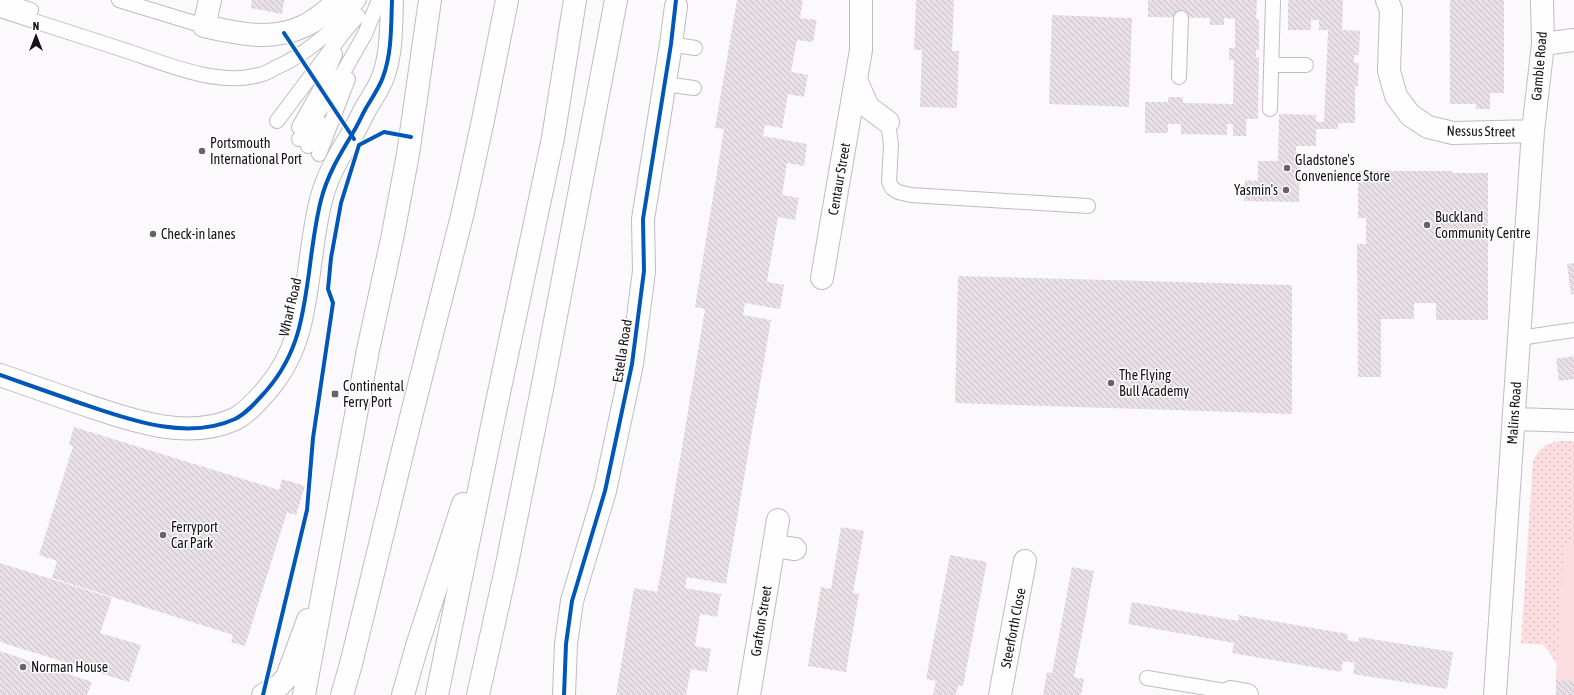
<svg xmlns="http://www.w3.org/2000/svg" width="1574" height="695" font-family="'Asap Condensed',sans-serif">
	<defs>
		<pattern id="park-dots" width="8" height="8" patternUnits="userSpaceOnUse"><rect width="8" height="8" fill="#fcdee0"/><path d="M2 2h.1M6 6h.1" fill="none" stroke="#d7bebf" stroke-width="1.8" stroke-linecap="round"/></pattern>
		<pattern id="building-back-hatch" width="6" height="6" patternUnits="userSpaceOnUse"><rect width="6" height="6" fill="#e9e0e5"/><path d="M-1 5l2 2M0 0l6 6M5-1l2 2" fill="none" stroke="#c7bfc4"/></pattern>
	</defs>
	<rect width="100%" height="100%" fill="#fbf9fc"/>
	<!-- park -->
	<path fill="url(#park-dots)" d="M1559,441h15v240l-18,-1 1,-16 -13,-19 -23,-2 12,-182c7,-13 11,-17 26,-20z"/>
	<!-- garden -->
	<path fill="#fcdee0" d="M1564,543l10,1v137l-18,-1z"/>
	<!-- building -->
	<path fill="url(#building-back-hatch)" d="M252,0h32l-2,14 -31,-6z
		M737,0h66l-3,18 17,2 -4,22 -16,-2 -6,32 17,3 -4,22 -16,-3 -6,34 -17,-3 -2,11 44,8 -3,22 -17,-3 -5,32 17,3 -4,22 -17,-3 -11,65 17,3 -4,24 -35,-6 -2,12 28,5 -45,264 -39,-7 -2,11 36,6 -4,23 -17,-3 -5,32 16,3 -4,23 -16,-3 -5,26h-70l18,-107 23,4 4,-19 44,-264 -10,-2 29,-178 -9,-1z
		M916,0h38l-2,51h7l-2,57 -37,-1 2,-57h-8z
		M1148,0h109l-1,19h3v31h-3v7l3,1 -1,61h-12v17h-13v-12h-6v11l-46,-1v-10h-13v9h-23v-31h23v-5h15v6l50,1 1,-44h-5v-12h6v-29l-11,-1v7h-14v-7l-62,-1z
		M1288,0h55l-1,30 18,1 -1,24h-5v8h5l-1,23h-3v37h-17v6h-22v17h-20v15h4l-1,41 -55,-1 1,-21 13,1v-20h20l1,-47 37,1v7h8l4,-92h-9v-10h-8v10h-23z
		M1450,0h54v93h-14v16h-14v-5h-26z
		M1052,15l80,3 -3,89 -80,-3z
		M1358,171h94v2h36v147h-52v-17h-22v16h-33v58h-23l-1,-133h9v-26h-8z
		M1574,263v31h-3l-4,-30z
		M958,276l334,9v129l-337,-11z
		M1574,356v23l-15,2 -3,-22z
		M74,427l205,63 3,-11 23,7 -9,29 -9,-3 -42,134 -14,-4 2,-7 -181,-57 5,-17 -18,-6 34,-109 -4,-2z
		M841,527l23,4 -11,62 6,1 -13,78 -38,-6 13,-79 10,2z
		M950,555l37,7 -24,124 -5,-1 -2,10h-23l3,-14 -10,-2z
		M0,563l112,35 -12,35 41,12 -12,37 -129,-40z
		M1072,567l22,4 -20,106 10,2 -3,16h-38l4,-23 5,1z
		M1132,602l106,19 1,-6 109,19 -1,6 11,2 1,-5 94,15 -6,37 -94,-15 2,-11 -12,-2 -2,11 -109,-19 2,-10 -106,-19z
		M0,651l92,31 -5,13h-87z
		M1556,680l18,1v14h-18z"/>
	<g fill="none" stroke-linecap="round" stroke-linejoin="round">
		<!-- lane casing -->
		<g stroke="#bfbcc0" stroke-width="16">
			<path id="lane" d="M0,0l31,10
				M119,0l85,26
				M0,10c40,13 81,26 121,39 41,13 94,38 138,26 5,-1 11,-4 16,-7 34,-15 61,-40 84,-68
				M671,44l24,4
				M1271,65h35
				M1179,77l2,-59
				M665,84l29,4
				M1270,109l3,-109
				M277,121l67,-89 14,-16
				M888,122l3,23 -2,37 3,6 6,4 13,3 177,11
				M299,127l22,-39 14,-34
				M299,139l29,-40 37,-65 14,-34
				M308,146l11,-24
				M319,154l29,-75
				M1520,338l54,-8
				M1147,678l84,14"/>
		</g>
		<!-- street casing -->
		<g stroke="#bfbcc0" stroke-width="24">
			<path id="street" d="M210,0l-6,26c32,7 68,16 100,0 13,-6 24,-16 35,-26
				M1387,0l4,10 -2,61 7,25 14,19 18,12 25,6 80,-2
				M1543,44l31,-4
				M856,80l12,27 20,15
				M822,278l39,-228v-50
				M0,375c26,9 51,18 77,27 48,16 108,40 158,17 12,-6 22,-18 31,-28 14,-16 26,-38 32,-59 12,-43 12,-89 23,-132 6,-24 18,-44 30,-64 6,-9 10,-19 15,-28 6,-10 13,-20 17,-31 9,-24 8,-52 9,-77
				M1514,419l60,2
				M774,546l21,3
				M564,695l2,-51 6,-43 33,-110 27,-127 12,-93 -1,-52 28,-175 5,-38
				M749,695l29,-175
				M1000,695l25,-134
				M1230,695l1,-3 16,3
				M1495,695l38,-564 10,-87 -1,-44"/>
		</g>
		<!-- primary casing -->
		<g stroke="#bfbcc0" stroke-width="24">
			<path id="primary" d="M263,695l17,-10 7,-8 21,-57
				M304,695l64,-345 24,-111 16,-85 22,-154
				M478,695l28,-126 38,-190 72,-379"/>
		</g>
		<!-- highway casing -->
		<g stroke="#bfbcc0" stroke-width="24">
			<path id="highway" d="M342,695l9,-31 61,-251 51,-201 20,-92 24,-120
				M403,695l14,-49 46,-142
				M437,695l60,-293 56,-264 22,-138"/>
		</g>
		<!-- lane -->
		<use href="#lane" stroke="#fefeff" stroke-width="14"/>
		<!-- street -->
		<use href="#street" stroke="#fefeff" stroke-width="22"/>
		<!-- primary -->
		<use href="#primary" stroke="#fefeff" stroke-width="22"/>
		<!-- highway -->
		<use href="#highway" stroke="#fefeff" stroke-width="22"/>
		<!-- cycleway casing -->
		<g stroke="#fff" stroke-width="6">
			<path id="cycleway" d="M284,33l70,106
				M0,375c26,9 51,18 77,27 48,16 108,40 158,17 12,-6 22,-18 31,-28 14,-16 26,-38 32,-59 12,-43 12,-89 23,-132 6,-24 18,-44 30,-64 6,-9 10,-19 15,-28 6,-10 13,-20 17,-31 9,-24 8,-52 9,-77
				M263,695l44,-185 6,-72 20,-135 -5,-14 3,-31 10,-55 18,-58 25,-13 27,5
				M564,695l2,-51 6,-43 33,-110 27,-127 12,-93 -1,-52 28,-175 5,-44"/>
		</g>
		<!-- cycleway -->
		<use href="#cycleway" stroke="#0057b8" stroke-width="4"/>
	</g>
	<!-- markers -->
	<g fill="#666467" stroke="#fff" stroke-width="1.5">
		<circle cx="202" cy="151" r="4"/>
		<circle cx="1287" cy="168" r="4"/>
		<circle cx="1286" cy="190" r="4"/>
		<circle cx="1427" cy="225" r="4"/>
		<circle cx="153" cy="234" r="4"/>
		<circle cx="1111" cy="383" r="4"/>
		<rect x="331" y="390" width="8" height="8" rx="2"/>
		<circle cx="163" cy="535" r="4"/>
		<circle cx="23" cy="667" r="4"/>
	</g>
	<g text-anchor="middle" stroke-width="3" stroke-linejoin="round" paint-order="stroke">
		<!-- street labels -->
		<g font-size="14" fill="#161317" stroke="#fff">
			<text transform="translate(1539 66) rotate(-85)" y="5">Gamble Road</text>
			<text transform="translate(1481 131) rotate(1)" y="5">Nessus Street</text>
			<text transform="translate(839 179) rotate(-80)" y="5">Centaur Street</text>
			<text transform="translate(290 307) rotate(-77)" y="5">Wharf Road</text>
			<text transform="translate(622 351) rotate(-81)" y="5">Estella Road</text>
			<text transform="translate(1514 413) rotate(-86)" y="5">Malins Road</text>
			<text transform="translate(761 621) rotate(-81)" y="5">Grafton Street</text>
			<text transform="translate(1013 628) rotate(-79)" y="5">Steerforth Close</text>
		</g>
		<!-- poi labels -->
		<g font-size="14" fill="#161317" stroke="#fff" text-anchor="start">
			<text x="210" y="148">Portsmouth<tspan x="210" dy="16">International Port</tspan></text>
			<text x="1295" y="165">Gladstone's<tspan x="1295" dy="16">Convenience Store</tspan></text>
			<text x="1278" y="195" text-anchor="end">Yasmin's</text>
			<text x="1435" y="222">Buckland<tspan x="1435" dy="16">Community Centre</tspan></text>
			<text x="161" y="239">Check-in lanes</text>
			<text x="1119" y="380">The Flying<tspan x="1119" dy="16">Bull Academy</tspan></text>
			<text x="343" y="391">Continental<tspan x="343" dy="16">Ferry Port</tspan></text>
			<text x="171" y="532">Ferryport<tspan x="171" dy="16">Car Park</tspan></text>
			<text x="31" y="672">Norman House</text>
		</g>
	</g>
	<!-- north arrow -->
	<g transform="translate(36 36)" stroke="#ffffff" stroke-width="3" paint-order="stroke">
	<path d="M0-3L7 15L0 10L-7 15Z" fill="#161317"/>
	<text y="-6" font-size="11" font-weight="bold" text-anchor="middle" fill="#161317">N</text>
	</g>
</svg>
